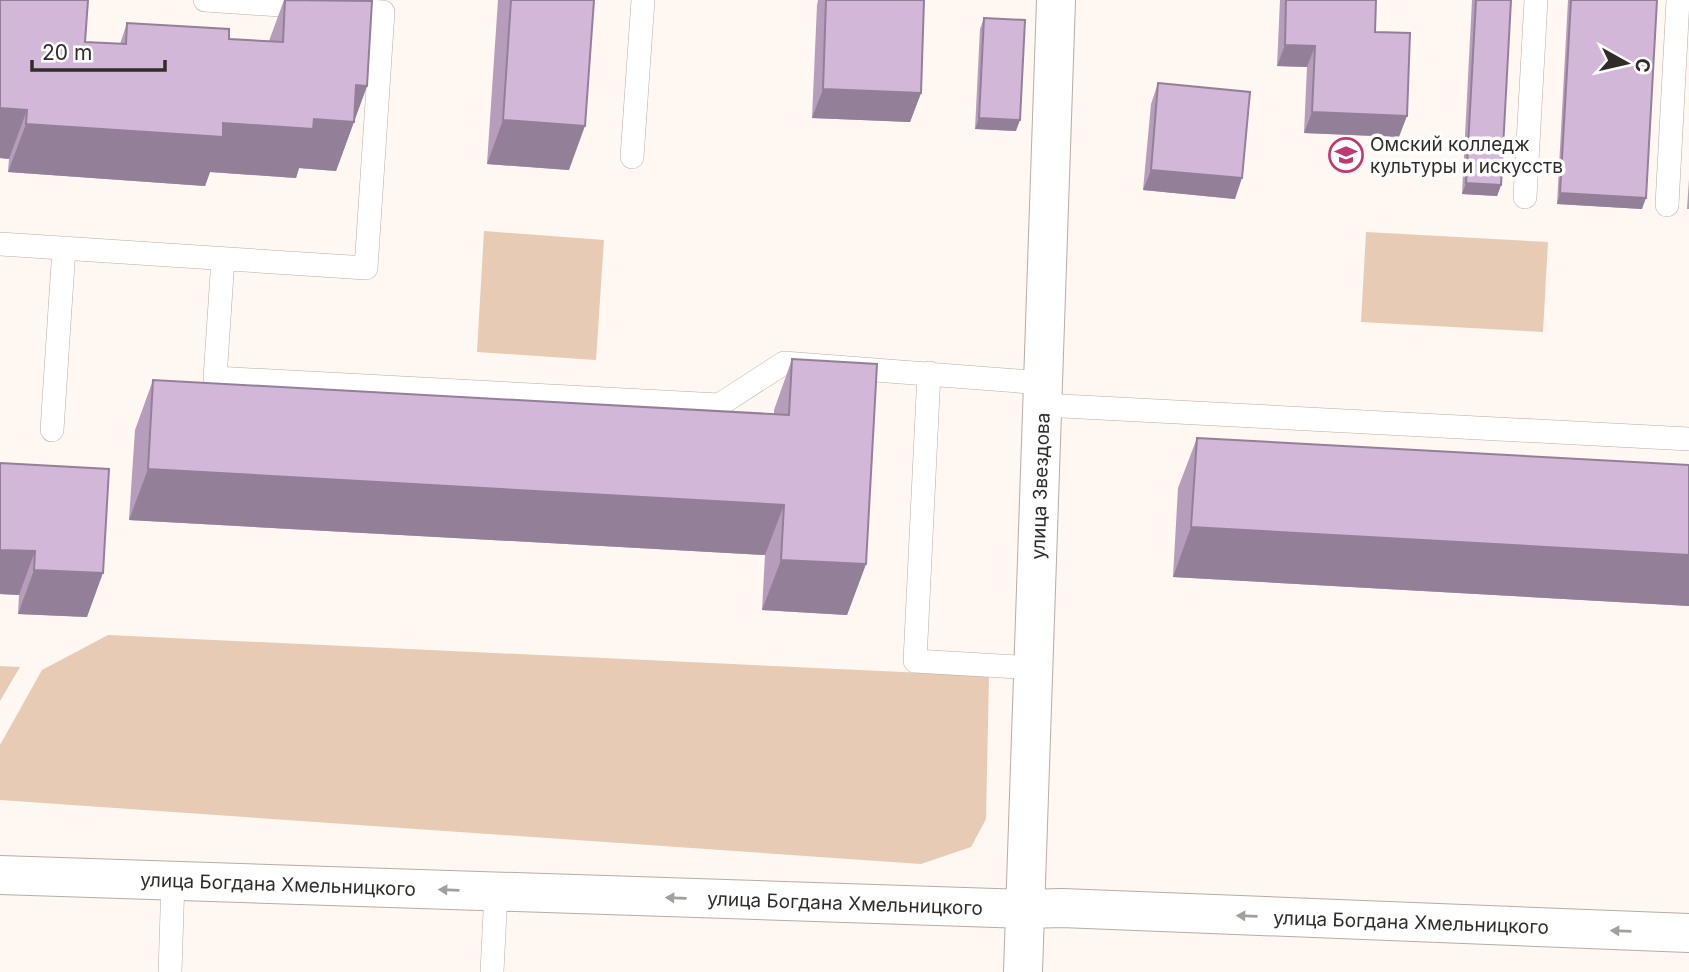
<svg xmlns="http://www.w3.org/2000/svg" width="1689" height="972" font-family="Inter,sans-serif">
	<rect width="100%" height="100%" fill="#fff7f1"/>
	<!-- green -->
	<path fill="#e7cbb5" d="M484,231l120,9 -8,120 -119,-8z
		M1366,232l182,10 -5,90 -182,-10z
		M108,635l881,41 -3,143 -15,28 -50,17 -921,-64v-55l42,-75z
		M0,666l20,1 -20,34z"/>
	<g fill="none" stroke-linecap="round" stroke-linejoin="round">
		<!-- service casing -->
		<g stroke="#b6ada5" stroke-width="24">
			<path id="service" d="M632,157l11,-157
				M1525,197l11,-197
				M1667,205l11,-205
				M0,244l366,24 17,-256 -178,-12
				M223,259l-8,119 504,27 65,-42 260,20
				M929,373l-14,288 119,7
				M1043,405l646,34
				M52,430l12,-182
				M170,972l3,-91
				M492,972l4,-80"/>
		</g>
		<!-- minor casing -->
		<g stroke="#b6ada5" stroke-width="40">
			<path id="minor" d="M1023,972l33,-972"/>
		</g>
		<!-- secondary casing -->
		<g stroke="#b6ada5" stroke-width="40">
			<path id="secondary" d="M0,875l1025,34 37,-1 627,25"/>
		</g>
		<!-- service -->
		<use href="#service" stroke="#fff" stroke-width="23"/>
		<!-- minor -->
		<use href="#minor" stroke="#fff" stroke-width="38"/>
		<!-- secondary -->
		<use href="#secondary" stroke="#fff" stroke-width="38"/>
	</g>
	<!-- wall -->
	<path fill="#b59dbb" d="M0,0l85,42 35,2 7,-21 102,16 40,2 15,-41h75l8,86 -31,85 -37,-3 -3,10 -86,-6 -5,14 -197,-14 1,-13 -9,-1z
		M498,0h96l-25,170 -82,-6z
		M818,0h106l-3,93 -11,29 -98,-4 5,-113z
		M1280,0h96l-1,32 24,105 -95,-4 3,-66 -30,-1z
		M1472,0h39l-10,185 -4,11 -35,-2z
		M1568,0h89l-15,209 -85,-5z
		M984,18l32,113 -41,-2 5,-100z
		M1158,83l77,116 -92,-9 8,-86z
		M1689,179v30h-2z
		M792,359l74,205 -19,51 -85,-5 3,-55 -636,-35 6,-90 18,-50 621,34v-4z
		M1197,438l492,27v141l-516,-29 5,-89z
		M0,463l87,154 -69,-3 1,-19 -19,-1z"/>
	<!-- shaded-wall -->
	<path fill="#938098" d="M1285,45l30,1 -8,21 -30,-1z
		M356,85l11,1 -31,85 -37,-3 -3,10 -86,-6 -5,14 -197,-14 18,-48 197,-1 91,-4z
		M823,89l98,4 -11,29 -98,-4z
		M0,108l27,2 -18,49 -9,-1z
		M1312,112l95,4 -8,21 -95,-4z
		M979,118l41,2 -4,11 -41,-2z
		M503,120l82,6 -16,44 -82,-6z
		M1151,170l91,8 -7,21 -92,-9z
		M1466,183l35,2 -4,11 -35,-2z
		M1560,193l86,5 -4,11 -85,-5z
		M148,469l636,36 -19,50 -636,-35z
		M1191,527l498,28v51l-516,-29z
		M0,550l35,1 -16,44 -19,-1z
		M781,560l85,4 -19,51 -85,-5z
		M34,570l69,3 -16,44 -69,-3z"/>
	<!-- building -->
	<path fill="#d2b7d9" stroke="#938098" stroke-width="2" d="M0,0h88l-3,42 41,2 1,-21 102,6v10l54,3 2,-42 87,1 -5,85 -11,-1 -2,37 -40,-3 -1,10 -90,-6v14l-197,-13 1,-14 -27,-2z
		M511,0h83l-9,126 -82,-6z
		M826,0h98l-3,93 -98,-4z
		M1286,0h90l-1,32 35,1 -3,83 -95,-4 3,-66 -30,-1z
		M1476,0h35l-10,185 -35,-2z
		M1571,0h86l-11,198 -86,-5z
		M984,18l41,2 -5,100 -41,-2z
		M1158,83l92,9 -8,86 -91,-8z
		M792,359l85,5 -11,200 -85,-4 3,-55 -636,-36 5,-89 636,35z
		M1197,438l492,27v90l-498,-28z
		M0,463l109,6 -6,104 -69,-3 1,-19 -35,-1z"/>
	<!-- one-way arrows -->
	<defs><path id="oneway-solid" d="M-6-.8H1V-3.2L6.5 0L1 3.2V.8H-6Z" transform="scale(1.75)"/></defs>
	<g fill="#a2a09f">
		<use href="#oneway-solid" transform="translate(449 890) rotate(-178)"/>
		<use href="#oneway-solid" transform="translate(676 898) rotate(-178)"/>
		<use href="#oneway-solid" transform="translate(1247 916) rotate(-178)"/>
		<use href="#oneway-solid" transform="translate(1621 931) rotate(-178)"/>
	</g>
	<!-- icons -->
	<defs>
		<g id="university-ring" transform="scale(1.75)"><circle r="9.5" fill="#fff" stroke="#c23870" stroke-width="1.5"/><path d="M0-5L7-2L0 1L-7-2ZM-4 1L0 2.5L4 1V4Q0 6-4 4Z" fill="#c23870"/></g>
	</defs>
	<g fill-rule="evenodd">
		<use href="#university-ring" x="1346" y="155"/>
	</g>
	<g text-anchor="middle" stroke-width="7" stroke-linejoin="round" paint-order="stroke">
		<!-- poi labels -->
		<g font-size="19" fill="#302c29" stroke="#fff" text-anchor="start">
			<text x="1370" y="151">Омский колледж<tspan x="1370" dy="22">культуры и искусств</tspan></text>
		</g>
		<!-- street labels -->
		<g font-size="19" fill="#302c29" stroke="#fff">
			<text transform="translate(1040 486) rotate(-88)" y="7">улица Звездова</text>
			<text transform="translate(278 884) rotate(2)" y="7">улица Богдана Хмельницкого</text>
			<text transform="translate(845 903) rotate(2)" y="7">улица Богдана Хмельницкого</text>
			<text transform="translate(1411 922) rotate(2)" y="7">улица Богдана Хмельницкого</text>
		</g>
	</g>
	<!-- north arrow -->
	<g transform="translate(1626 63) rotate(98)" stroke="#ffffff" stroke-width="5" paint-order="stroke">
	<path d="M0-5L12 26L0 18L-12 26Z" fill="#302c29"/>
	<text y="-10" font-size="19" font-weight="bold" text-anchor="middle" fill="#302c29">С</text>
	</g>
	<!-- scale -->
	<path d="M32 60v10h133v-10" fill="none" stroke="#302c29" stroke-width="3.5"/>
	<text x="42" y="60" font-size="21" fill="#302c29" stroke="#ffffff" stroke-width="5" paint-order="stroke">20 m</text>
</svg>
